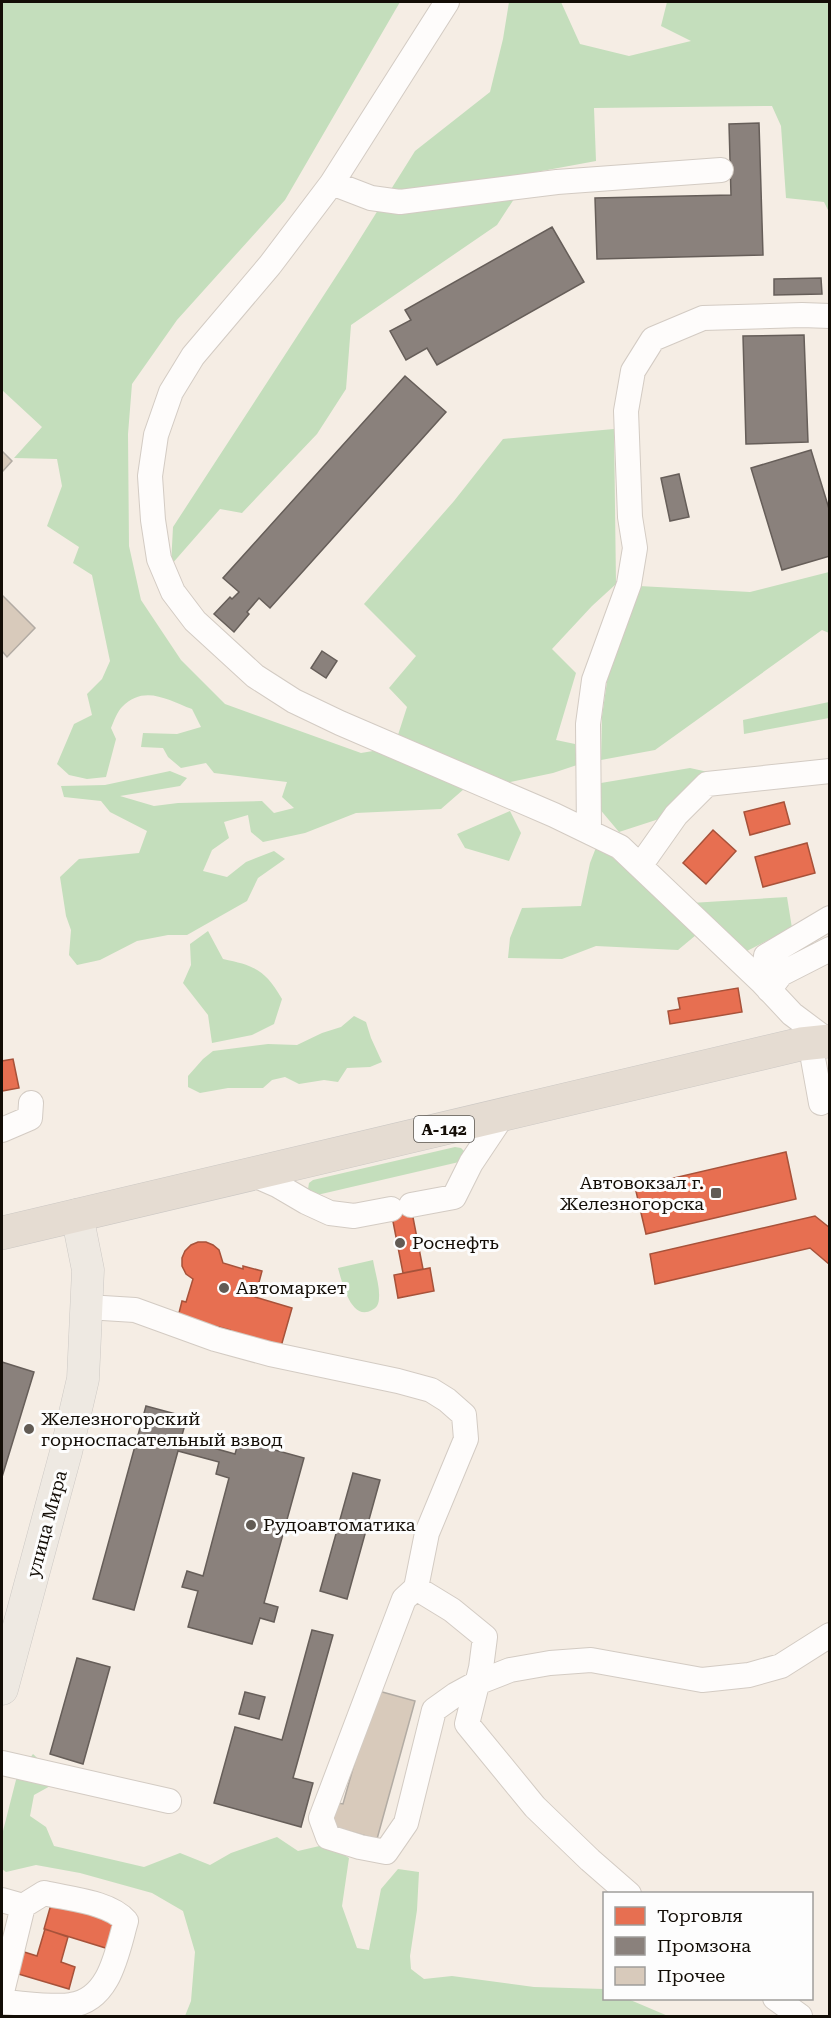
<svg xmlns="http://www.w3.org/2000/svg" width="831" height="2018" font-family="'Roboto Serif',serif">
	<rect width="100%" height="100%" fill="#f5ede4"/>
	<!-- green -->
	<path fill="#c4debc" d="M2,2h398l-115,198 -108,120 -45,64 -4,50 1,112 12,54 40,60 44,44 136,49 18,-3 85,39 -23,20 -85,4 -51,20 -42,9 -12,-10 -3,-17 -24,7 5,16 -17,12 -9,21 24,6 19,-15 28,-11 11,8 -27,19 -11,23 -60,34h-19l-31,6 -37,19 -23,5 -8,-10 2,-25 -5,-14 -6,-39 19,-18 60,-6 8,-22 -37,-19 -9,-11 -37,-4 -3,-11 44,-1 65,-14 17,7 -7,8 -60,10 34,10 24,-3 84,-2 12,12 20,-5 -12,-11 5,-15 -73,-9 -8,-10 -25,5 -13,-11 -5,-9 -22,-1 2,-14 34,1 24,-7 -9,-18c-24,-9 -48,-25 -70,-2 -5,5 -8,14 -11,21l5,11 -10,38 -19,2 -18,-4 -12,-11 17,-40 18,-9 -5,-21 15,-15 8,-18 -18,-86 -19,-12 6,-16 -32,-21 15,-40 -5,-27 -43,-1 28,-31 -40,-37z
		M509,2h52l19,42 49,12 62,-15 -30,-15 6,-24h162v210l-5,-10 -38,-4 -5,-72 -9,-20 -178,2 2,53 -65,12 -34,52 -146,100 -5,64 -29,45 -75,79 -22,-4 -49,56 2,-38 175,-269 67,-107 75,-59 13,-53z
		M614,429l2,155 -24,22 -40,43 24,24 -20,67 19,4 2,21 -24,8 -48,10 -108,-45 10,-31 -18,-19 27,-32 -52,-52 90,-103 49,-62z
		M829,572v61l-7,-3 -167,120 -54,10 1,-44 6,-41 31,-89 111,6z
		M829,702v16l-85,16 -1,-14z
		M690,768l18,4 -49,47 -40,13 -21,-25 3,-24z
		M510,811l11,22 -12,28 -44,-13 -8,-14z
		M597,845l27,22 72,68 -18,15 -82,-4 -34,13 -54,-1 2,-20 12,-30 59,-2 9,-43z
		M787,897l5,31 -49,25 -52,-50z
		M208,931l15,28c33,7 42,11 59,40l-8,25 -22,11 -40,8 -4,-28 -25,-32 8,-18 -1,-21z
		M354,1016l12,6 5,16 11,24 -12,5 -23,1 -9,14 -14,-2 -25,4 -14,-7 -13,3 -9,8h-35l-28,5 -12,-6v-11l15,-17 10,-8 55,-7 29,1 25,-12 19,-6z
		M455,1147l6,1 4,4 -6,10 -142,33 -9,-6 1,-6 4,-3z
		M373,1260c2,12 7,27 6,38 0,5 -2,10 -7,12 -21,12 -30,-28 -34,-42z
		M33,1754l17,16 2,15 -18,10 -4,21 16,11 8,19 90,21 36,-14 30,12 21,-12 46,-16 21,14 30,-7 21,14 -7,48 15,42 12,2 12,-61 17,-20 21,3 -2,38 -7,46 1,13 13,10 28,-3 82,11 70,2v9l24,1 40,17h-483l6,-15 4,-49 -12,-41 -31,-18 -72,-20 -44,-8 -30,7 -4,-3v-34l15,-59z"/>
	<!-- shops -->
	<path fill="#e76f51" stroke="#a7523a" stroke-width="1.5" d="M784,802l6,22 -40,11 -6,-23z
		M713,830l23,21 -30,33 -23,-21z
		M807,843l8,30 -52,14 -8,-30z
		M738,988l4,24 -72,12 -2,-13 12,-2 -2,-11z
		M13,1059l6,29 -17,3v-30z
		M786,1152l10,47 -150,35 -11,-47z
		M410,1202l13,67 -20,4 -13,-67z
		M815,1216l15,12v37l-20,-17 -155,36 -5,-30z
		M198,1242h8l7,3 6,5 4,13 20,6v-3l19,5 -7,26 37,11 -12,42 -52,-15 2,-5 -38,-10 -15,1 5,-20 4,1 7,-23 -7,-5 -4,-8v-8l3,-7 6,-6z
		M430,1268l4,23 -36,7 -4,-23z
		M52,1901l68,21 -8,28 -68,-21z
		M45,1929l23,8 -7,25 14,5 -6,22 -54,-16 6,-22 16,5z"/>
	<!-- industry -->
	<path fill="#8a817c" stroke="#665e59" stroke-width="1.5" d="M759,123l4,132 -166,4 -2,-61 136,-3 -2,-71z
		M552,227l32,55 -147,83 -10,-17 -21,12 -16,-29 21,-11 -6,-10z
		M821,278l1,16 -48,1v-16z
		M804,335l4,107 -62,2 -3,-108z
		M405,376l41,36 -176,196 -11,-10 -12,14 2,2 -15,18 -20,-18 16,-17 2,2 7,-7 -16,-14z
		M811,450l19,62v44l-48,14 -31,-102z
		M679,474l10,43 -19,4 -9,-43z
		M322,651l15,10 -11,17 -15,-10z
		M2,1362l32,10 -32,105z
		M146,1406l41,11 -6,22 54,15 4,-14 65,18 -40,145 14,4 -4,15 -14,-4 -8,26 -64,-17 10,-36 -16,-4 5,-16 16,5 26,-98 -13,-4 3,-12 -41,-11 -44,159 -41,-11z
		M353,1473l27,7 -33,119 -27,-8z
		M312,1630l21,5 -40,143 20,5 -12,44 -87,-24 21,-76 47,13z
		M77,1658l33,9 -27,97 -33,-10z
		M245,1692l20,5 -6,22 -20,-5z"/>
	<!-- building -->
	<path fill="#d8cabb" stroke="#b2aba3" stroke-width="1.5" d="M2,451l10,10 -10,11z
		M2,595l33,33 -28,29 -5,-6z
		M375,1690l40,11 -38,138 -50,-14 6,-23 10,2z"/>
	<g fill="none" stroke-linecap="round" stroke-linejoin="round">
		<!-- minor casing -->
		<g stroke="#d3cbc3" stroke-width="26">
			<path id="minor" d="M447,2l-115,181 -62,82 -77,91 -22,36 -15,43 -6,41 3,44 6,39 14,33 22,29 60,55 39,25 46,22 214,92 66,32 142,135 30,32 36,27
				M332,183l39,15 29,4 157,-20 164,-12
				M589,832l-1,-108 6,-44 35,-96 6,-36 -5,-31 -4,-106 7,-40 20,-32 50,-21 99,-3 28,1
				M640,866l36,-51 31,-31 123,-13
				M762,982l4,-26 64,-38
				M769,990l12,-16 49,-25
				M810,1042l11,61
				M2,1130l28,-12 1,-15
				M254,1175l23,10 29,17 24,11 24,3 37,-7
				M411,1205l43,-8 17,-34 32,-48
				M87,1307l48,3 80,29 55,15 128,27 33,9 16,10 17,15 2,24 -39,94 -11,55 36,22 33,27 -4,31 -14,56 68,83 55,53 39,34
				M416,1588l-12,11 -83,219 7,19 32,10 26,5 20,-29 28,-113 21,-15 22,-12 33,-13 40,-7 41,-3 111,20 47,-5 32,-9 49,-31
				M2,1763l167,38
				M2,1900l21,6 -21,86
				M775,1998l25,18
				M2,2002c19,1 52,6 69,3 39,-5 46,-53 55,-84 -16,-19 -57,-22 -82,-28l-21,13"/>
		</g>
		<!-- major casing -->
		<g stroke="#ccc8c4" stroke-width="33">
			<path id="major" d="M2,1689l64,-237 17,-73 5,-109 -11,-55"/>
		</g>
		<!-- highway casing -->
		<g stroke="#ccc8c4" stroke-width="34">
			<path id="highway" d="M2,1233l799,-189 29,-3"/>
		</g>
		<!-- minor -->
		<use href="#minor" stroke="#fefcfb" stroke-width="24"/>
		<!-- major -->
		<use href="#major" stroke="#eee9e2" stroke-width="32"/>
		<!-- highway -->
		<use href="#highway" stroke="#e5dcd2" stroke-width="33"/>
	</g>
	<!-- markers -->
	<g fill="#625b54" stroke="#fdfdfd" stroke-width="2">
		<rect x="710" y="1187" width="12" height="12" rx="3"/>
		<circle cx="400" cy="1243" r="6"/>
		<circle cx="224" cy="1288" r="6"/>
		<circle cx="29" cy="1429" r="6"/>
		<circle cx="251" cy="1525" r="6"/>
	</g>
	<g text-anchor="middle" stroke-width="6" stroke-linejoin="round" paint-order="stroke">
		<!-- shield labels -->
		<rect fill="#fdfdfd" stroke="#595550" stroke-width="1.5" x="414" y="1116" width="60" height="26" rx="4.5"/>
		<g font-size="16" font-weight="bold" fill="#130d06">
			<text x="444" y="1135">А-142</text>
		</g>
		<!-- poi labels -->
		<g font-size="18" fill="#130d06" stroke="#fdfdfd" text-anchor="start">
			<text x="704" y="1189" text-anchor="end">Автовокзал г.<tspan x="704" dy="21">Железногорска</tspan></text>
			<text x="412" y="1249">Роснефть</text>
			<text x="236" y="1294">Автомаркет</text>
			<text x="41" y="1425">Железногорский<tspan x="41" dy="21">горноспасательный взвод</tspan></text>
			<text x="263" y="1531">Рудоавтоматика</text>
		</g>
		<!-- street labels -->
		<g font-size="18" fill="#130d06" stroke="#fdfdfd">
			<text transform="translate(47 1524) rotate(-75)" y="6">улица Мира</text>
		</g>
	</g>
	<!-- border -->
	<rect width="831" height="2018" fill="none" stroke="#130d06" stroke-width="6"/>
	<!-- legend -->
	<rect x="603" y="1892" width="210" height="108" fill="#fdfdfd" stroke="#9f9d9a" stroke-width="1.5"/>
	<rect x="615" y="1907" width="30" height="18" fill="#e76f51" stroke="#9f9d9a" stroke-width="1.5"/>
	<text x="657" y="1922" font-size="18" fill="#130d06">Торговля</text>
	<rect x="615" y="1937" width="30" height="18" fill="#8a817c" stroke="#9f9d9a" stroke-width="1.5"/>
	<text x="657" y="1952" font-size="18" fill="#130d06">Промзона</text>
	<rect x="615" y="1967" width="30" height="18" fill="#d8cabb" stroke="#9f9d9a" stroke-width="1.5"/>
	<text x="657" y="1982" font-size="18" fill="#130d06">Прочее</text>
</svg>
